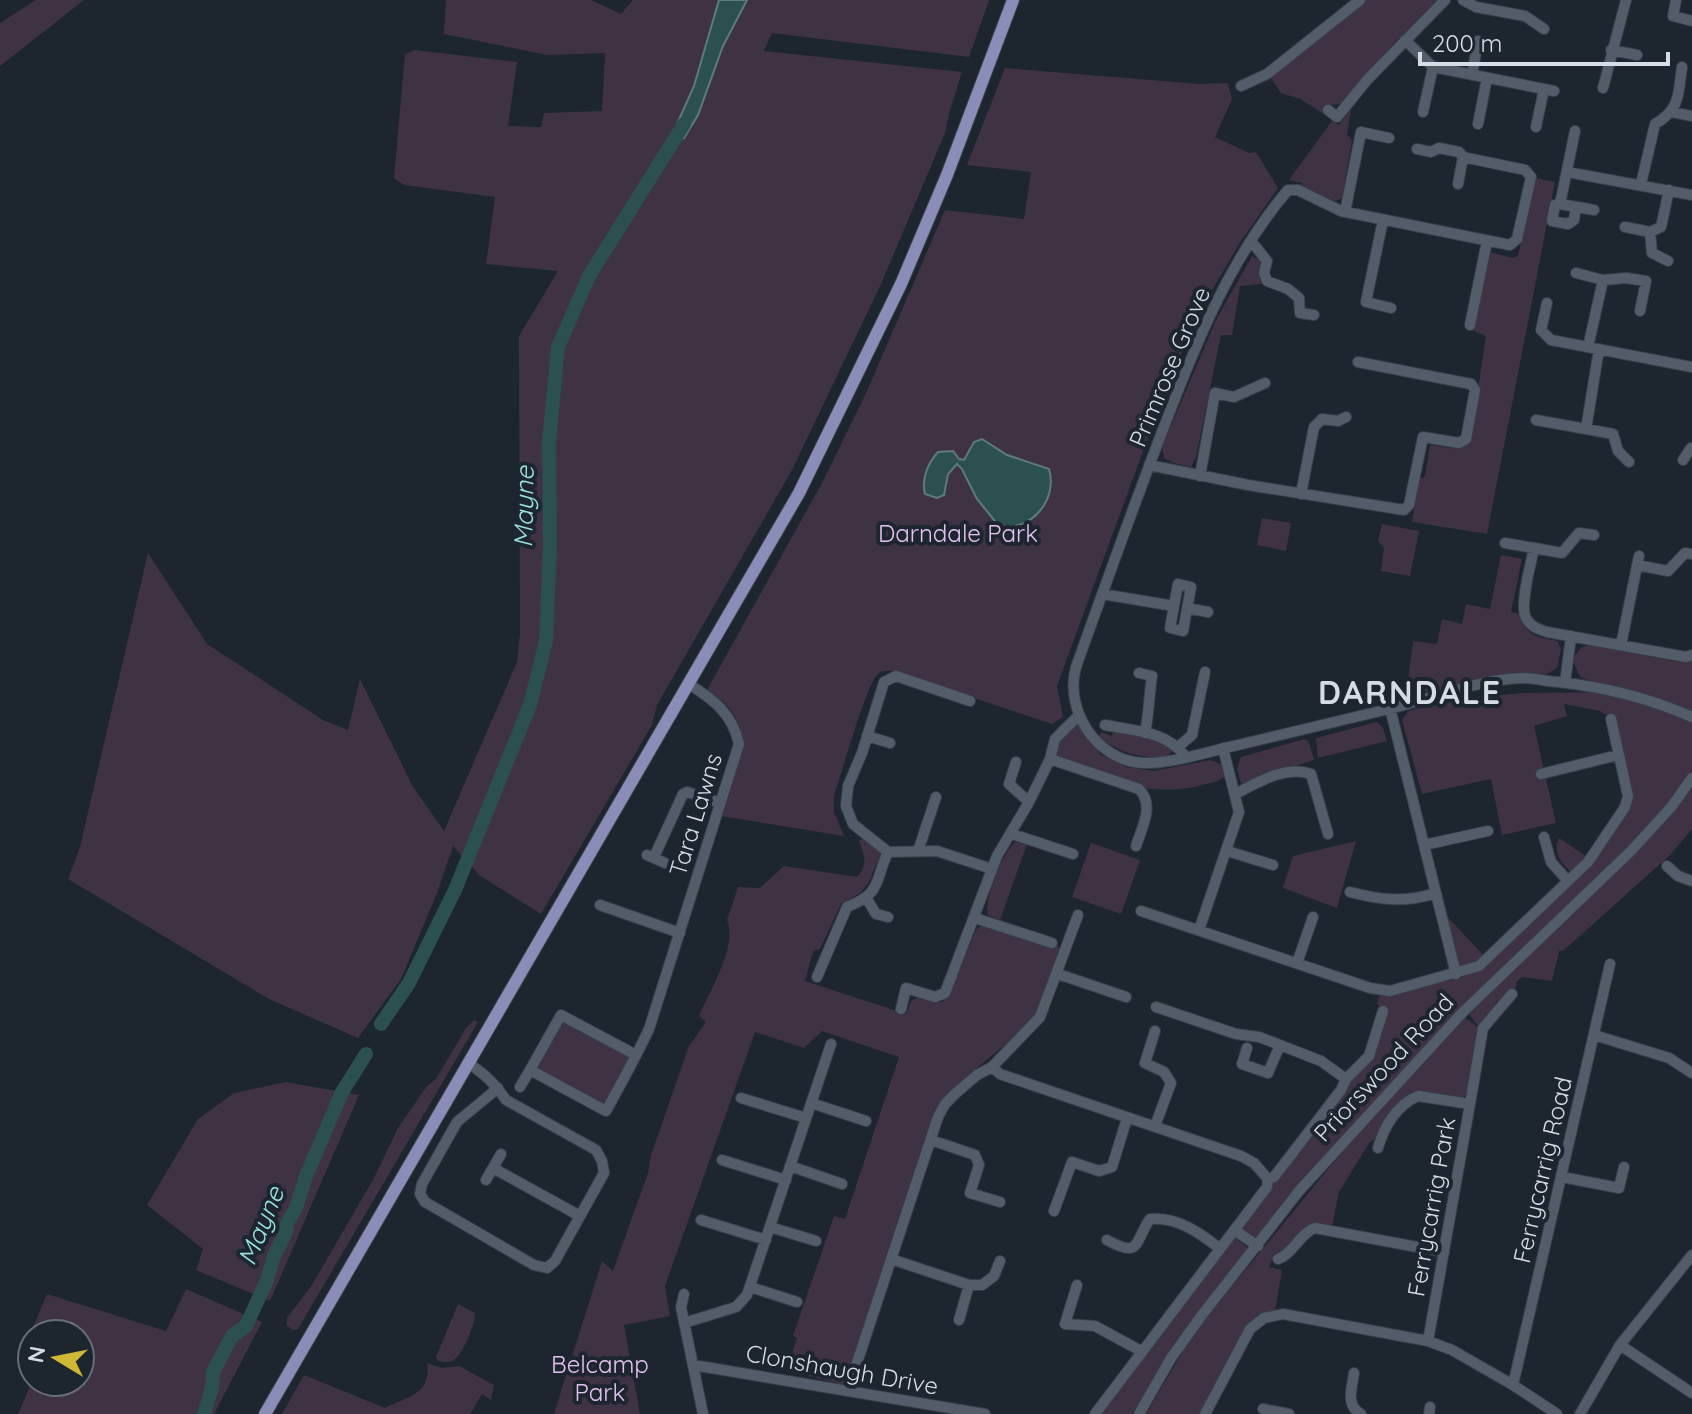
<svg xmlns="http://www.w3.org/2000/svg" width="1692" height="1414" font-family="Quicksand,sans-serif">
	<rect width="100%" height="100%" fill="#1d252f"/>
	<!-- green -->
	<path fill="#3f3343" d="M36,0h48l-84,66v-43z
		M446,0h145l30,14 12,-14h356l-20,57 -197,-24 -8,18 198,21 -12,38 -5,23 -64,151 -89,186 -135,235 -5,20 -111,189 -62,-39 -26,-29 -16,47 -36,86 -43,59 -89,-39 -201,-120 12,-32 68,-294 59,91 116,76 25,10 12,-51 53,108 31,44 73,-169 3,-28 -1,-298 39,-65 -72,-7 9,-67 -91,-12 -10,-7 11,-124 10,-4 102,12 -9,64 33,1 3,-14 58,-2 3,-58 -58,2 -103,-21z
		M1365,0h75l-47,44 -52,60 -11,1 -6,9 -24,-15 -19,-6 -11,-16z
		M1005,68l195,16 28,-1 4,16 -17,38 34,16 7,-1 22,36 -39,56 -32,55 -39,84 -111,303 6,31 -11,7 -156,-52c-7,-1 -13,-3 -19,3 -11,11 -36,100 -43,121v16l10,24 -123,-20c15,-52 43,-91 -14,-126l116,-209 44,-90 78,-181 79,9 7,-47 -64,-7z
		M1351,109l-4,26 5,5 -10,58 -11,5 -29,-17v-3l-13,-3 43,-59 7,4z
		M1535,178l20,4 -68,352 -75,-12 7,-42 6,-4 5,-31 28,4 12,-7 16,-106 -16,-7 19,-77 24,6 5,-2z
		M1252,256l9,5 -3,11 3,12 -21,2 -8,49h-11l-25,122 -5,10 -17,-4 -10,-5 -2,-11 54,-127z
		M1262,518l29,5 -5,28 -29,-6z
		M1382,524l37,7 -9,45 -29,-5 3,-23 -6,-7z
		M1501,555l21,4 -11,53 8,2c10,23 15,22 38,27l4,8 -4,19 -10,6 -31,-2 -110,24 7,-55 24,3 5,-25 20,5 4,-20 24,5z
		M1590,645l88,17 14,-2v116l-20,29 -210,206 -204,233 -23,-16 123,-160 26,-58 -7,-6 4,-15 10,1 68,-11 21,-13 -25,8 -14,-64 47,50 86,-84c-10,-11 -23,-23 -15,-38l31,21 37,-58 -14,-82 -13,-8 -36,-7 3,12 -33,10 22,97 -54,12 -11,-56 -69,15 -20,-74 6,-9 58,-13 58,-5 98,-1 -42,-15 -8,-18 10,-12z
		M1078,717l22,37 26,13 28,4 56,-11 11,4 4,12c-7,6 -15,7 -23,9 -54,15 -102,-9 -152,-26l5,-20z
		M1377,722l6,6 4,13 -69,17 -2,-20z
		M1113,730l46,10 12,5 1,6 -5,6c-26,2 -48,-4 -68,-20l2,-5 11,4z
		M1305,739l4,3 5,18 -73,24 -4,-16 4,-11z
		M1692,786v43l-22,26 -107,96h-4l-7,30 -30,-4 -5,4 -2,9 -19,12 -4,10 -13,15 -10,-13 178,-172z
		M866,839l15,14 -12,29 -9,11 -19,11 -21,45 -7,2 -8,30 101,33 5,-13 8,-4 23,5 7,-7 28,-67 7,-3 70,22 4,-1 2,4 -18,54 -10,18 -78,65 -16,19 -37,105 -10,48 -45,126 -60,-14 11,-33 -4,-2 41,-120 11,3 54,-162 -77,-26 -18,17 -49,-16 -90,254 5,30 -46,9 16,89h-86l48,-153 11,10 35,-98 3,-18 38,-109 17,-24 -7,-6c11,-25 39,-71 28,-96l11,-33 22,1 24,-22 73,11c12,-12 7,-22 2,-37z
		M1356,841l-19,67 -54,-20 10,-32z
		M1015,842l12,2 -27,76 -12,-5c-5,-14 15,-63 27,-73z
		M1091,843l49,17 -19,54 -49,-17z
		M563,1017l73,38 -33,54 -71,-38z
		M1465,1018l13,9 -11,66 -5,6 -50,-7 -30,31 -5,14 -8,6 -30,49 -7,34c-39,-8 -31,17 -58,28l-5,13 13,3 -7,41 -12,3 -63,100h-54l47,-80 135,-165 71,-82z
		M474,1020l4,2 -180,307 -5,1 -6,-4v-8l25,-33 62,-107 24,-50 29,-42 9,-7 30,-51z
		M286,1082l73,13 -89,206 -74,-31 7,-21 -56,-44 51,-86 36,-26z
		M1235,1238l13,10 -75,97 -41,69h-31z
		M186,1289l76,33 -48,92h-196l14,-32h48v-48h-48v9l-5,-2 20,-47 119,37z
		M458,1304l17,9c0,11 -12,43 -23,48 -5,2 -9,1 -14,0l-2,-4z
		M427,1363l15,5 17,-2 35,19 -3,15 -9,-6 -12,20h-188l22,-39 81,33c23,-12 47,-14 42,-45z"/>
	<!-- water -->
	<path fill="#2b504e" stroke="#5e7a7b" stroke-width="2" d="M719,0h28l-24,46 -25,69 -14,23 -9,2 -2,-7 21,-47z
		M982,439l25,16 42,14c9,30 -17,63 -50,57l-22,-27 -15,-30 -5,-5 -9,10 -4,21 -7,3 -12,-4c-4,-15 3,-31 13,-42l15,-1 6,8 5,1 10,-18z"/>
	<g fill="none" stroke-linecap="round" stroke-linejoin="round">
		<!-- river -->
		<path stroke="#2b504e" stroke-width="14" d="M381,1024l28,-41 46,-93 75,-185 16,-64 4,-96 -1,-103 9,-95 31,-71 95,-152
			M204,1414l8,-26 1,-16 19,-36 14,-10 21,-46 7,-24 12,-24 1,-9 9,-15 10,-32 36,-84 24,-38"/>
		<!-- minor casing -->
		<g stroke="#393f48" stroke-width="12">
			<path id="minor" d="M1463,0l13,7 49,9 19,13
				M1676,0l-3,16 19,5
				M1405,40l28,27 121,24
				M1611,50l26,5
				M1472,75l6,-34
				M1241,86l26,-12 93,-74
				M1603,88l23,-88
				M1328,110l9,7 30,-37 78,-80
				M1423,112l10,-45
				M1672,112l20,4
				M1478,124l9,-46
				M1536,127l8,-38
				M1575,131l-15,73 34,6
				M1417,149l14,3 8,-4 20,4 4,5 62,13 6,7 -14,62 -7,6 -169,-34 -43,-21h-10c-59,69 -94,158 -126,242 -30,78 -58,157 -86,235 -12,42 20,94 67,96 28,1 67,-12 95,-18 53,-13 106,-25 159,-38 41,-11 82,-27 124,-29 12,0 25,3 37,4 47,5 91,16 134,35
				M1567,172l125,23
				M1458,184l5,-27
				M1641,184l14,-60c26,-15 23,-31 27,-57
				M1560,204l-5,1 -3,16 16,3 6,-4 2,-13
				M1345,212l16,-80 28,6
				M1383,220l-17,82 25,6
				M1625,227l25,5
				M1252,242l15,19 -3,12 3,8 21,8 11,9 1,15 14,2
				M1668,261l-16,-8 -2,-21 11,-5 8,-37
				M1576,273l27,7 23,-2 20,3 -6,30
				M1547,303l-6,27 10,10 141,27
				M1470,325l17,-84
				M1588,347l15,-67
				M1536,420l50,9 13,-80
				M1586,429l27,5 5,17 11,11
				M1683,460l8,-12
				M1149,465l99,20 156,25 5,-5 14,-68 36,6 7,-4 9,-49 -4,-6 -113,-22
				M1200,476l15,-83 19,4 31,-14
				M1301,494l13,-67 8,-8 16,2 8,-4
				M1505,543l29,5c-3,16 -15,57 -8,70 5,9 12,11 21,14l139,25 6,-2
				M1534,548l28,5 17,-20 15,2
				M1637,565l31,6 17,-18 7,1
				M1178,584l13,3 -8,44 -13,-3z
				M1102,594l72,12
				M1187,608l21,4
				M1621,645l18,-89
				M1139,673l13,3c-3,20 -3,37 -7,57
				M1565,683l6,-47
				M970,701l-74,-25 -12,6 -22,71 -14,33 -2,20 7,18 35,28 49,-1 55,18
				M1390,708l66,266
				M1105,725c29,6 62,6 80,31
				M867,736l23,7
				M1178,747l14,-12 13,-63
				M1050,759l89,30c16,16 3,38 -3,57
				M1016,762l-7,22 20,18
				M1541,774l77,-19
				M1235,794c22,-11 50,-29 76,-20l17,60
				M1012,834l61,20
				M1544,837l7,25 16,18
				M1424,845l64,-14
				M918,851l18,-54
				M1227,851l46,14
				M647,855l18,8
				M654,857l29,-63 4,-2 33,11
				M1667,866l11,10 14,5
				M1350,892c30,8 55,11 86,1
				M867,899l9,15 12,3
				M600,905l80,28
				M1141,911l229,77 20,3 89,-25 109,-104 37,-55 3,-11 -17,-77
				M975,918l77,25
				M1199,930l40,-118 -16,-64
				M1297,963l16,-46
				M1058,974l68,23
				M817,977l30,-70c35,-14 27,-24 41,-55
				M1156,1007l80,27 23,3 21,8
				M901,1009l5,-21 29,9 10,-4 52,-137 32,-54 21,-43 5,-20 23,-23
				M1594,1035l75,23 23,15
				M1247,1048l-5,16 26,9 12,-28 41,16 25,18
				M636,1055l-75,-40 -31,55 76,41c15,-27 30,-54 43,-82l90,-285c-7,-31 -25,-44 -50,-60
				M468,1063c17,11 26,20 38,37l90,50 6,11 2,12 -49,88 -8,7 -13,-3 -109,-63 -5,-8 2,-10 35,-62 41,-34
				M992,1067l8,7 41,14 200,68 13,7 14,16
				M520,1087l10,-17
				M741,1098l65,20
				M811,1103l55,18
				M1470,1104l13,-76 29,-34
				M1155,1126l16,-43 -7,-11 -19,-9 10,-32
				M931,1140l44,15 4,10 -9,28 30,9
				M1378,1148c6,-22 19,-43 40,-52l52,8 -42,237
				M722,1160l64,20
				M790,1166l52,18
				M493,1168l87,48
				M1562,1177l57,11 5,-21
				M486,1180l15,-26
				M1054,1211l18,-49 27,9 13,-4 15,-49
				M701,1220l65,20
				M770,1227l46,14
				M1234,1230l24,16
				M1107,1240c34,19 27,2 43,-21 27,-2 49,13 69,29
				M891,1259l78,26h13l12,-9 6,-15
				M1278,1259c16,-6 21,-25 37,-31l129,24
				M1077,1285l-12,39 30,2 46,25
				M750,1287l47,15
				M684,1294l-3,13 22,107
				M959,1320l10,-35
				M684,1323l52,-16 11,-12 84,-251
				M1620,1345l72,48
				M693,1365l292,49
				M1354,1373c-2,16 -9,32 7,41
				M1513,1385l97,-421
				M848,1390l90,-273 7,-13 11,-11 21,-18 15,-8 48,-50 38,-102
				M1263,1409l26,5
				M1095,1414l172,-227 1,-8 6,-2 67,-87 5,-11 23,-23 14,-45
				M1139,1414l32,-56 31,-43 97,-124 163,-178 170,-163 40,-44 20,-28
				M1205,1414l45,-85 14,-11 19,-4 145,27 24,9 61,35 44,29
				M1429,1414l1,-7
				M1580,1414l40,-69 72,-90"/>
		</g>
		<!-- major casing -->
		<g stroke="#393f48" stroke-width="14">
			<path id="major" d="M265,1414l534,-921 102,-209 46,-109 66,-175"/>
		</g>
		<!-- minor -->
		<use href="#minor" stroke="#535d69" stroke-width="10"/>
		<!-- major -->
		<use href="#major" stroke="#8b8db9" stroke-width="12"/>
	</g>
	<g text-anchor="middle" stroke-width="8" stroke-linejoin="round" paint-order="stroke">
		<!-- street labels -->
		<g font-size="24" fill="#d6dce3" stroke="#1d252f">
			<text transform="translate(1170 367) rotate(-67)" y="8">Primrose Grove</text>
			<text transform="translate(696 815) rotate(-73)" y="8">Tara Lawns</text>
			<text transform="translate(1384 1068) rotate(-47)" y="8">Priorswood Road</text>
			<text transform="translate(1543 1170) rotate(-77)" y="8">Ferrycarrig Road</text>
			<text transform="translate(1432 1207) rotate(-80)" y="8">Ferrycarrig Park</text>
			<text transform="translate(842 1370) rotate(10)" y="8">Clonshaugh Drive</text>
		</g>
		<!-- park labels -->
		<g font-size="24" fill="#e3c1ef" stroke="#1d252f">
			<text x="958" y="542">Darndale Park</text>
			<text x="600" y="1373">Belcamp<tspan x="600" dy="28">Park</tspan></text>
		</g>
		<!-- water labels -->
		<g font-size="26" font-style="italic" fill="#99e1dd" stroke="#1d252f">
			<text transform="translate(524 507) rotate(-89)" y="9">Mayne</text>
			<text transform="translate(261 1226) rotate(-68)" y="9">Mayne</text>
		</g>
		<!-- district labels -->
		<g font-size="32" font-weight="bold" letter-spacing="2" fill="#d6dce3" stroke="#1d252f">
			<text x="1410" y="704">DARNDALE</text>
		</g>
	</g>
	<!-- north arrow -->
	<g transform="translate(56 1358) rotate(280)"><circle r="38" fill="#1d252f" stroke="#676e77" stroke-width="2"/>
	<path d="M0-6L14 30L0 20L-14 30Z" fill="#d1b736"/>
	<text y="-12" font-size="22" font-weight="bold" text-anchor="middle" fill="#d6dce3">N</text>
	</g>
	<!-- scale -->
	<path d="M1420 52v12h248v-12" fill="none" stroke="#d6dce3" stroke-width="4"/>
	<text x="1432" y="52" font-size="24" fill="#d6dce3" stroke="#1d252f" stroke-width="6" paint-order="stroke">200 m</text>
</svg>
